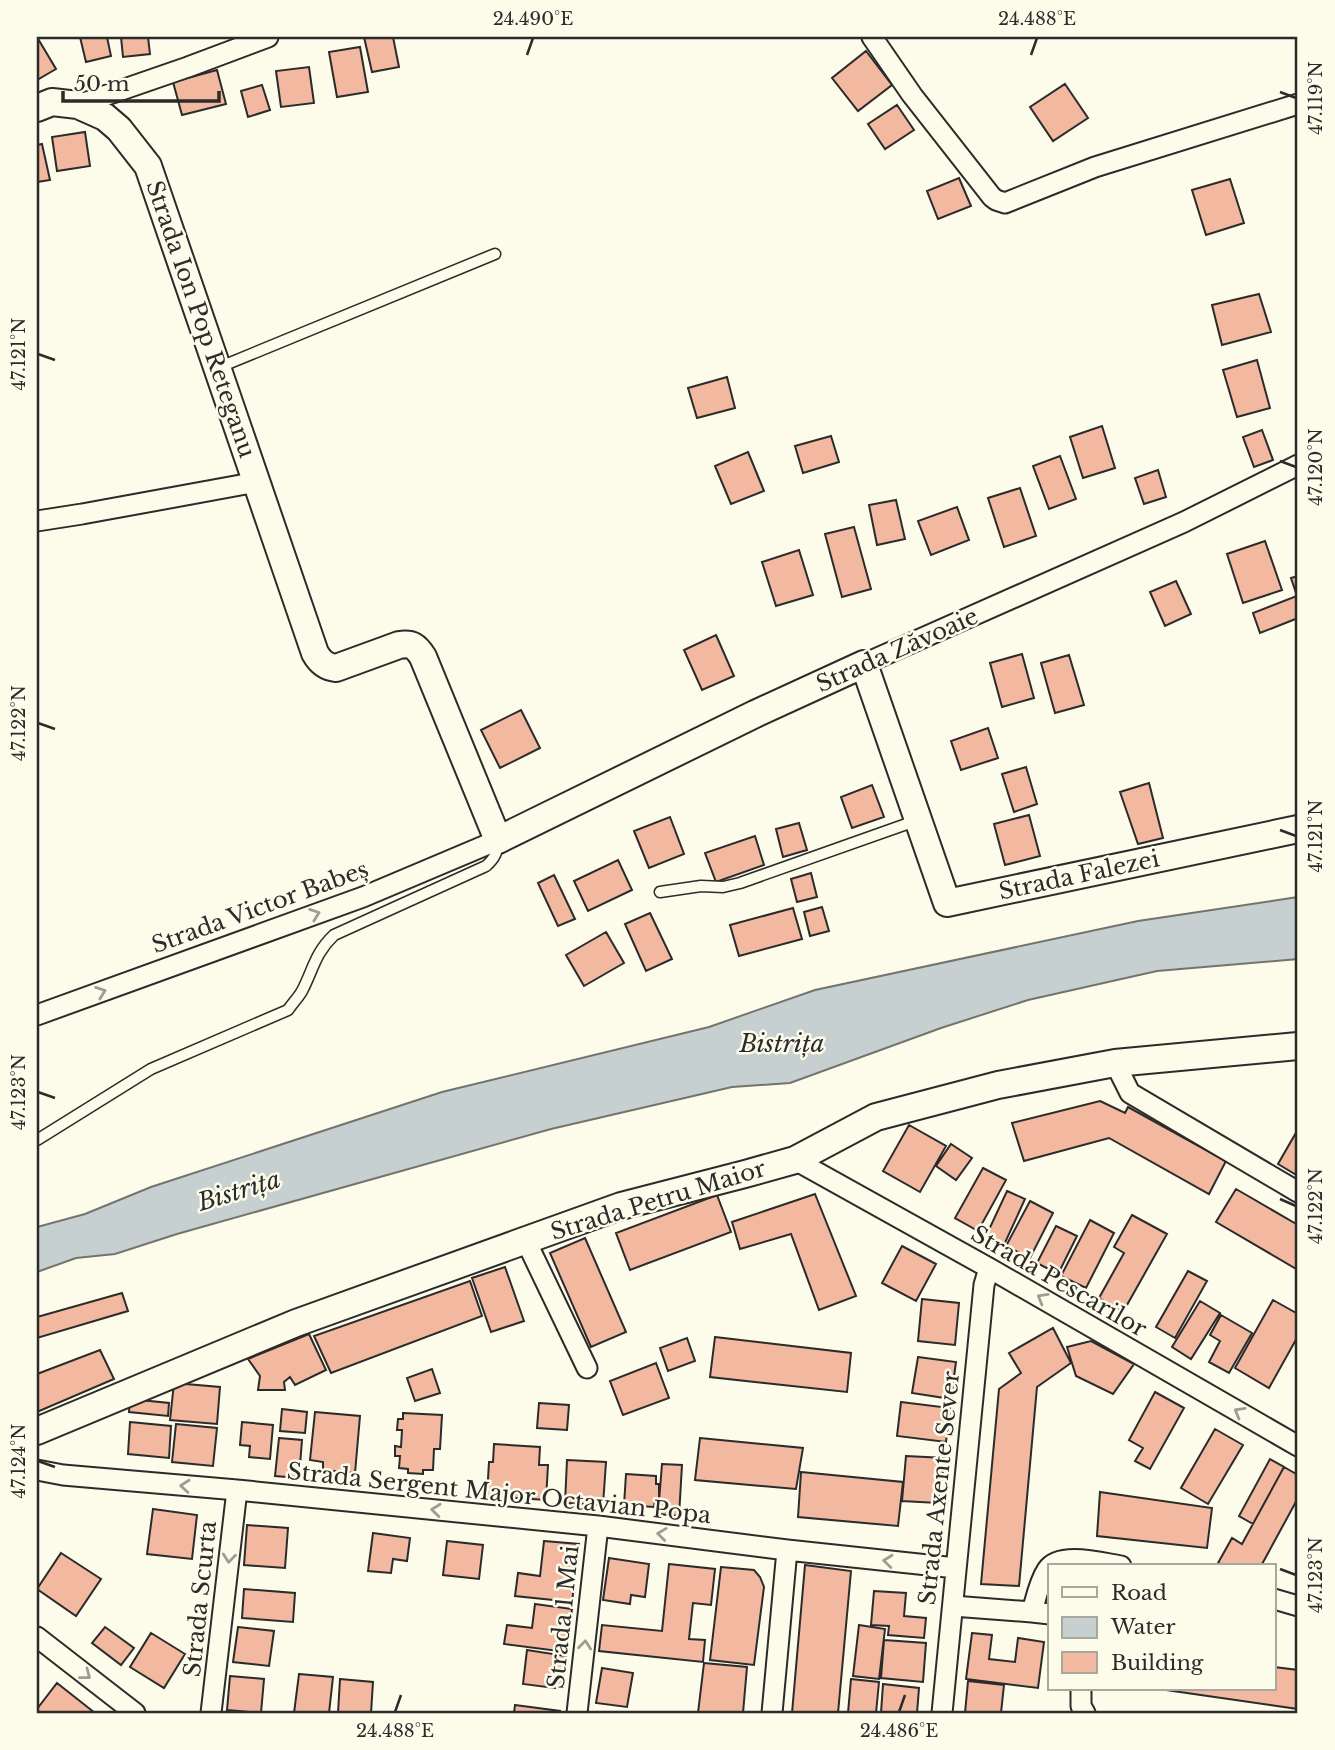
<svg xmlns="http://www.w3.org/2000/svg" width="1335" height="1750" font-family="'Libre Baskerville',serif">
	<rect width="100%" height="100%" fill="#fdfbea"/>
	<!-- water -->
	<path fill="#c7d0d0" stroke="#74746e" stroke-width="2" d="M1298,897v62l-141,12 -129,29 -87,28 -151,55 -58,4 -181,42 -374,105 -62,20 -39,4 -39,14v-45l48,-13 66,-27 291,-95 267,-65 106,-37 323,-69z"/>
	<!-- building -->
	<path fill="#f2b8a0" stroke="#2b2b2b" stroke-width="2" d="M37,37l19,32 -19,11z
		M80,37h27l4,19 -25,6z
		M121,37h27l2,17 -27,3z
		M364,37h29l6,30 -27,5z
		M360,47l8,45 -31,5 -8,-45z
		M866,51l26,34 -34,26 -26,-33z
		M309,67l5,36 -33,4 -5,-36z
		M217,70l9,34 -44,11 -9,-33z
		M1065,84l23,34 -35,23 -23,-34z
		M262,85l8,25 -22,7 -7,-26z
		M897,105l17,25 -29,19 -17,-25z
		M85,132l5,34 -33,5 -5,-34z
		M42,144l8,36 -13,2v-37z
		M959,178l12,28 -33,13 -11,-28z
		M1230,179l14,44 -38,12 -14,-45z
		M1259,294l12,38 -49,13 -10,-40z
		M1257,360l13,48 -33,9 -14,-47z
		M727,377l8,31 -38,10 -9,-30z
		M1102,426l13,42 -32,10 -13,-41z
		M1262,430l11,30 -19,7 -11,-30z
		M831,436l8,26 -36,11 -8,-27z
		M748,452l16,39 -33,13 -16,-38z
		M1060,456l16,43 -27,10 -16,-43z
		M1158,470l8,27 -22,7 -9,-26z
		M1020,488l16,48 -32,11 -16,-49z
		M896,500l9,39 -28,6 -8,-40z
		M957,507l12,33 -38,15 -13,-34z
		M854,527l17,62 -29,8 -17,-63z
		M1265,541l17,49 -39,13 -16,-49z
		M799,550l14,45 -37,11 -14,-44z
		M1298,576v42l-38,15 -7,-20 44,-17 -6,-18z
		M1176,581l15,33 -26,12 -15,-34z
		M716,635l18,41 -32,14 -18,-40z
		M1022,654l12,44 -32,9 -12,-44z
		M1069,655l15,50 -29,8 -14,-50z
		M521,710l19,38 -40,20 -19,-38z
		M988,728l10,30 -37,12 -10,-29z
		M1026,767l11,37 -23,8 -12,-38z
		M1149,783l14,55 -25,6 -18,-52z
		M872,785l12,32 -32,11 -11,-31z
		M1029,815l11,41 -35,9 -11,-41z
		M670,817l14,37 -35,14 -15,-37z
		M799,823l8,27 -24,7 -7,-28z
		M755,836l9,29 -48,17 -11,-29z
		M618,860l14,30 -44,21 -14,-30z
		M811,873l6,24 -20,5 -6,-23z
		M554,875l21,44 -17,7 -20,-43z
		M822,907l7,24 -19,5 -6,-24z
		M793,908l9,31 -63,17 -9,-31z
		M650,913l22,46 -26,12 -21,-47z
		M606,932l18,31 -40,23 -18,-31z
		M1100,1101l25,12 3,-6 98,54 -17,33 -100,-56 -85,23 -12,-38z
		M909,1125l37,21 -26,46 -37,-21z
		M1297,1131l1,1v44l-20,-12z
		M951,1144l21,14 -16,22 -20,-14z
		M983,1168l23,12 -28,51 -23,-13z
		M1236,1189l62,36v45l-82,-48z
		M1007,1191l18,8 -21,46 -18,-9z
		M815,1194l41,102 -37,14 -28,-76 -51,15 -8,-27z
		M717,1195l14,37 -101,38 -14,-37z
		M1030,1201l23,12 -23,45 -24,-12z
		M1132,1215l35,19 -44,78 -24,-14 25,-45 -10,-6z
		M1090,1220l24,13 -28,55 -25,-12z
		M1056,1226l21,10 -19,38 -21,-11z
		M585,1238l41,94 -35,15 -41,-94z
		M902,1246l34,18 -20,37 -34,-18z
		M505,1267l19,54 -33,11 -19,-54z
		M1188,1271l19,10 -32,57 -19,-11z
		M470,1281l12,35 -151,57 -17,-37z
		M122,1293l6,18 -91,27v-21z
		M922,1299l37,4 -4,42 -37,-4z
		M1273,1300l25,14v22l-29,52 -34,-20z
		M1200,1301l20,12 -29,46 -19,-12z
		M1221,1315l31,18 -23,40 -20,-11 11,-21 -10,-6z
		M1053,1328l18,35 -34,24 -18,199 -38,-2 18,-195 22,-16 -12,-20z
		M309,1334l17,36 -31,15 -5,-8 -6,5 1,8h-27l2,-14 -12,-17z
		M715,1337l136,16 -4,39 -137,-15z
		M687,1338l8,23 -27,10 -8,-23z
		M1091,1341l43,23 -21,30 -37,-18 -9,-29z
		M100,1350l14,29 -77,33v-38z
		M918,1357l38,5 -5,37 -39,-6z
		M656,1363l13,35 -46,17 -13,-34z
		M432,1369l8,24 -25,8 -8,-23z
		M174,1383l46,4 -3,37 -47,-4z
		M1155,1392l29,16 -34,61 -15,-8 8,-13 -14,-8z
		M130,1399l39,4 -1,13 -39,-4z
		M901,1402l49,6 -4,34 -49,-6z
		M539,1403l30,2 -2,25 -30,-2z
		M282,1409l25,3 -2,21 -25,-2z
		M315,1412l45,4 -5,57 -32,-3v-8l-13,-2z
		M403,1413l39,2 -2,34h-6l-1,21h-10v4l-15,-1v-4l-9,-1 1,-12h-5v-10l6,1 1,-17h-5l1,-11h5z
		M130,1422l41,4 -2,32 -41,-4z
		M242,1422l31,3 -3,34 -21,-2 1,-11 -10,-1z
		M176,1424l41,4 -4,38 -41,-4z
		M1215,1429l28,16 -35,59 -27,-16z
		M279,1438l23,2 -3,38 -24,-2z
		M700,1438l103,10 -7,41 -101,-9z
		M494,1444l46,3 -1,18h9l-2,35 -59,-4 2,-34h4z
		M906,1456l39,2 -7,45 -36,-2z
		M1270,1459l14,8 -31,57 -14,-8z
		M567,1460l39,2 -3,43 -38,-2z
		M662,1464l20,1 -3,51 -21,-2z
		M1284,1467l14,8v23l-37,68h-36l-7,-3 14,-25 10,6z
		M801,1472l102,10 -5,44 -100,-9z
		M626,1474l30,2v8h3v15h-4l-1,8 -30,-2z
		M1100,1492l112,16 -5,40 -110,-12z
		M153,1509l44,6 -5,44 -45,-5z
		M247,1525l41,3 -3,40 -41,-3z
		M373,1533l37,5 -3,23 -14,-2 -2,14 -23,-2z
		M447,1541l36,4 -4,34 -36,-4z
		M544,1541l35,3 -7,58 -57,-6 3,-23 22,3z
		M61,1553l40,26 -25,37 -39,-27z
		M609,1558l40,6 -4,33 -14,-2 -1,9 -27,-4z
		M669,1564l46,5 -4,36 -18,-2 -4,36 16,1 -2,22 -104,-11 3,-26 60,6z
		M805,1565l46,6 -13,142h-46z
		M721,1567l33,3 6,7 4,10 -10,78 -44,-5z
		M244,1589l51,4 -2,29 -51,-4z
		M874,1591l32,2 -2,23 22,2 -2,20 -36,-3 1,-9 -18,-1z
		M535,1604l37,5 -6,43 -62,-8 3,-19 25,3z
		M859,1625l26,4 -6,50 -26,-3z
		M105,1627l29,21 -13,17 -29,-22z
		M238,1627l36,4 -5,35 -36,-4z
		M151,1633l34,21 -21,34 -34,-21z
		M972,1633l20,2 -3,24 26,3 3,-24 26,4 -6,46 -72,-9z
		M884,1640l42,3 -3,39 -42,-4z
		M527,1650l39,6 -4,33 -39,-5z
		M704,1663l43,4 -4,46h-45z
		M1274,1667l24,3v39l-139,-20h115z
		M602,1668l31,5 -6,34 -31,-4z
		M299,1674l34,3 -4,36h-35z
		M230,1676l34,3 -3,34 -34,-3z
		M340,1679l33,3 -2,31h-33z
		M851,1679l28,3 -3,31h-28z
		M968,1681l36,4 -3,28h-36z
		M57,1683l38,30h-58v-4z
		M883,1684l36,4 -2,25h-36z
		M515,1705l45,6v2h-46z"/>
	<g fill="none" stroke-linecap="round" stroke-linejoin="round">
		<!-- lane casing -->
		<g stroke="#2b2b2b" stroke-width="13">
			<path id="lane" d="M220,367l275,-113
				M660,892l41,-6 22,1 17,-4 178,-63
				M37,1140l114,-71 137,-59c4,-6 10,-12 14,-19 11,-21 13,-38 32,-56l152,-69c9,-8 11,-13 12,-25"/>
		</g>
		<!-- street casing -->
		<g stroke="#2b2b2b" stroke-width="23">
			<path id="street" d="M872,37l40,58 80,102 4,3 9,3 90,-36 203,-63
				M78,105l110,-38 80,-30
				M37,521l45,-7 175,-32
				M864,664l320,-142 114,-57
				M37,1015l326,-118 135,-57
				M1115,1063l15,30 168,99
				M795,1160l194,108 309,178
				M526,1241l61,127
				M37,1470l26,5 174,15 361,36 189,24 169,18
				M1274,1599l24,7
				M953,1606l79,6c4,-14 7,-30 15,-42 12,-19 55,-7 74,-4
				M1032,1612l18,2
				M37,1637l98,76
				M1081,1689v17l4,7
				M211,1713l26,-223
				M577,1713l21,-187
				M772,1713l15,-163
				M942,1713l42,-428 5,-17"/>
		</g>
		<!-- secondary casing -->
		<g stroke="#2b2b2b" stroke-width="30">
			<path id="secondary" d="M37,108l15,-6 26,3 27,12 14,12 29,37 167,487c5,9 11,14 21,15l63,-23c13,-2 17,1 24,12l75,183 257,-126 109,-50 83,239 351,-74
				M37,1431l259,-108 325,-117 124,-32 50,-14 81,-43 122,-32 117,-22 183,-17"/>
		</g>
		<!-- lane -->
		<use href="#lane" stroke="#fdfbea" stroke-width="10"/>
		<!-- street -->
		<use href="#street" stroke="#fdfbea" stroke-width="19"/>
		<!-- secondary -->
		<use href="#secondary" stroke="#fdfbea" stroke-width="26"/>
	</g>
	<!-- one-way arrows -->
	<defs><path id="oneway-chevron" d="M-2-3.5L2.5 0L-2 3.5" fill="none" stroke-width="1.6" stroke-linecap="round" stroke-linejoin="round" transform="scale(1.75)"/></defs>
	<g stroke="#9e9d94">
		<use href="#oneway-chevron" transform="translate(315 914) rotate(-20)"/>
		<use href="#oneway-chevron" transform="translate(101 992) rotate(-20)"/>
		<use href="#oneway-chevron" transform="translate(1042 1298) rotate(-150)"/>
		<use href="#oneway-chevron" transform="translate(1239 1412) rotate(-150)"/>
		<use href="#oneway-chevron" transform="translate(185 1486) rotate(-175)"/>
		<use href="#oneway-chevron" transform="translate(436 1510) rotate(-174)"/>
		<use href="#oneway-chevron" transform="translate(662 1534) rotate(-173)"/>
		<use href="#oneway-chevron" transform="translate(229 1558) rotate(96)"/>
		<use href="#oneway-chevron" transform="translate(888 1561) rotate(-174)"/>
		<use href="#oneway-chevron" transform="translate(585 1645) rotate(-84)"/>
		<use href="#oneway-chevron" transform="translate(86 1675) rotate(38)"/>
	</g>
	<!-- ticks -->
	<path fill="none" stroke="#2b2b2b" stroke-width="2.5" d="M527,55l6,-17M1031,55l6,-17M1280,92l16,6M38,354l17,6M1280,461l16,6M38,723l17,6M1280,830l16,6M38,1092l17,6M1280,1199l16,7M38,1461l17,6M1280,1569l16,6M395,1712l6,-17M899,1712l6,-17"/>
	<g text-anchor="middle" stroke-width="5" stroke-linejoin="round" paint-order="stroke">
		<!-- street labels -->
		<g font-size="23" fill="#2b2b2b" stroke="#fdfbea">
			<text transform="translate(201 319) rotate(71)" y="8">Strada Ion Pop Reteganu</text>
			<text transform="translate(897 650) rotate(-24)" y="8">Strada Zăvoaie</text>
			<text transform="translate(1079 875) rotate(-12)" y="8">Strada Falezei</text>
			<text transform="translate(260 907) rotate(-20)" y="8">Strada Victor Babeș</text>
			<text transform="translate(658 1200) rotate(-17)" y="8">Strada Petru Maior</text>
			<text transform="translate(1059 1281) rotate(30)" y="8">Strada Pescarilor</text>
			<text transform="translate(939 1488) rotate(-84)" y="8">Strada Axente Sever</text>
			<text transform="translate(499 1493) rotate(6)" y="8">Strada Sergent Major Octavian Popa</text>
			<text transform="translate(200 1599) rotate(-84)" y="8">Strada Scurta</text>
			<text transform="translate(563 1617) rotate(-84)" y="8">Strada 1 Mai</text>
		</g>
		<!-- water labels -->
		<g font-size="24" font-style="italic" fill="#2b2b2b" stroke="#fdfbea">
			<text x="782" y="1052">Bistrița</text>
			<text transform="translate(239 1191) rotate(-17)" y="8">Bistrița</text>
		</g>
	</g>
	<!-- border -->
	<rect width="1335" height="1750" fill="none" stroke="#fdfbea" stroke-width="77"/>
	<!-- legend -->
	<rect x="1048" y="1564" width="228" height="126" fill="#fdfbea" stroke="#a9a89e" stroke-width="2"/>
	<rect x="1062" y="1587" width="35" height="10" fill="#fdfbea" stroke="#a9a89e" stroke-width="2"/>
	<text x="1111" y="1600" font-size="21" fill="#2b2b2b">Road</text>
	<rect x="1062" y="1617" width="35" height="21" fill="#c7d0d0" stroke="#a9a89e" stroke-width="2"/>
	<text x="1111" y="1634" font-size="21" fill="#2b2b2b">Water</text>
	<rect x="1062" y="1652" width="35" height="21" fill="#f2b8a0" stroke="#a9a89e" stroke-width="2"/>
	<text x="1111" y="1670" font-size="21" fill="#2b2b2b">Building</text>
	<!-- scale -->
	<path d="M63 91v10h156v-10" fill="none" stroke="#2b2b2b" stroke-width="3.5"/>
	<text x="74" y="91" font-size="21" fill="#2b2b2b" stroke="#fdfbea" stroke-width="5" paint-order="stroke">50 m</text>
	<rect x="38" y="38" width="1258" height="1674" fill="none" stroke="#2b2b2b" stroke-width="2.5"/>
	<g font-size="18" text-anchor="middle" fill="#2b2b2b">
		<text x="533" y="25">24.490°E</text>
		<text x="1037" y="25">24.488°E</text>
		<text transform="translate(1316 98) rotate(-90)" y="6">47.119°N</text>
		<text transform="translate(19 354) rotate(-90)" y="6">47.121°N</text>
		<text transform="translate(1316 467) rotate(-90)" y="6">47.120°N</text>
		<text transform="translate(19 723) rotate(-90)" y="6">47.122°N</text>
		<text transform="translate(1316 836) rotate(-90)" y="6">47.121°N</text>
		<text transform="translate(19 1092) rotate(-90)" y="6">47.123°N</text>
		<text transform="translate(1316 1206) rotate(-90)" y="6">47.122°N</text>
		<text transform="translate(19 1461) rotate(-90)" y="6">47.124°N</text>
		<text transform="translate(1316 1575) rotate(-90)" y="6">47.123°N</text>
		<text x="395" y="1737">24.488°E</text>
		<text x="899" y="1737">24.486°E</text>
	</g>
</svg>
